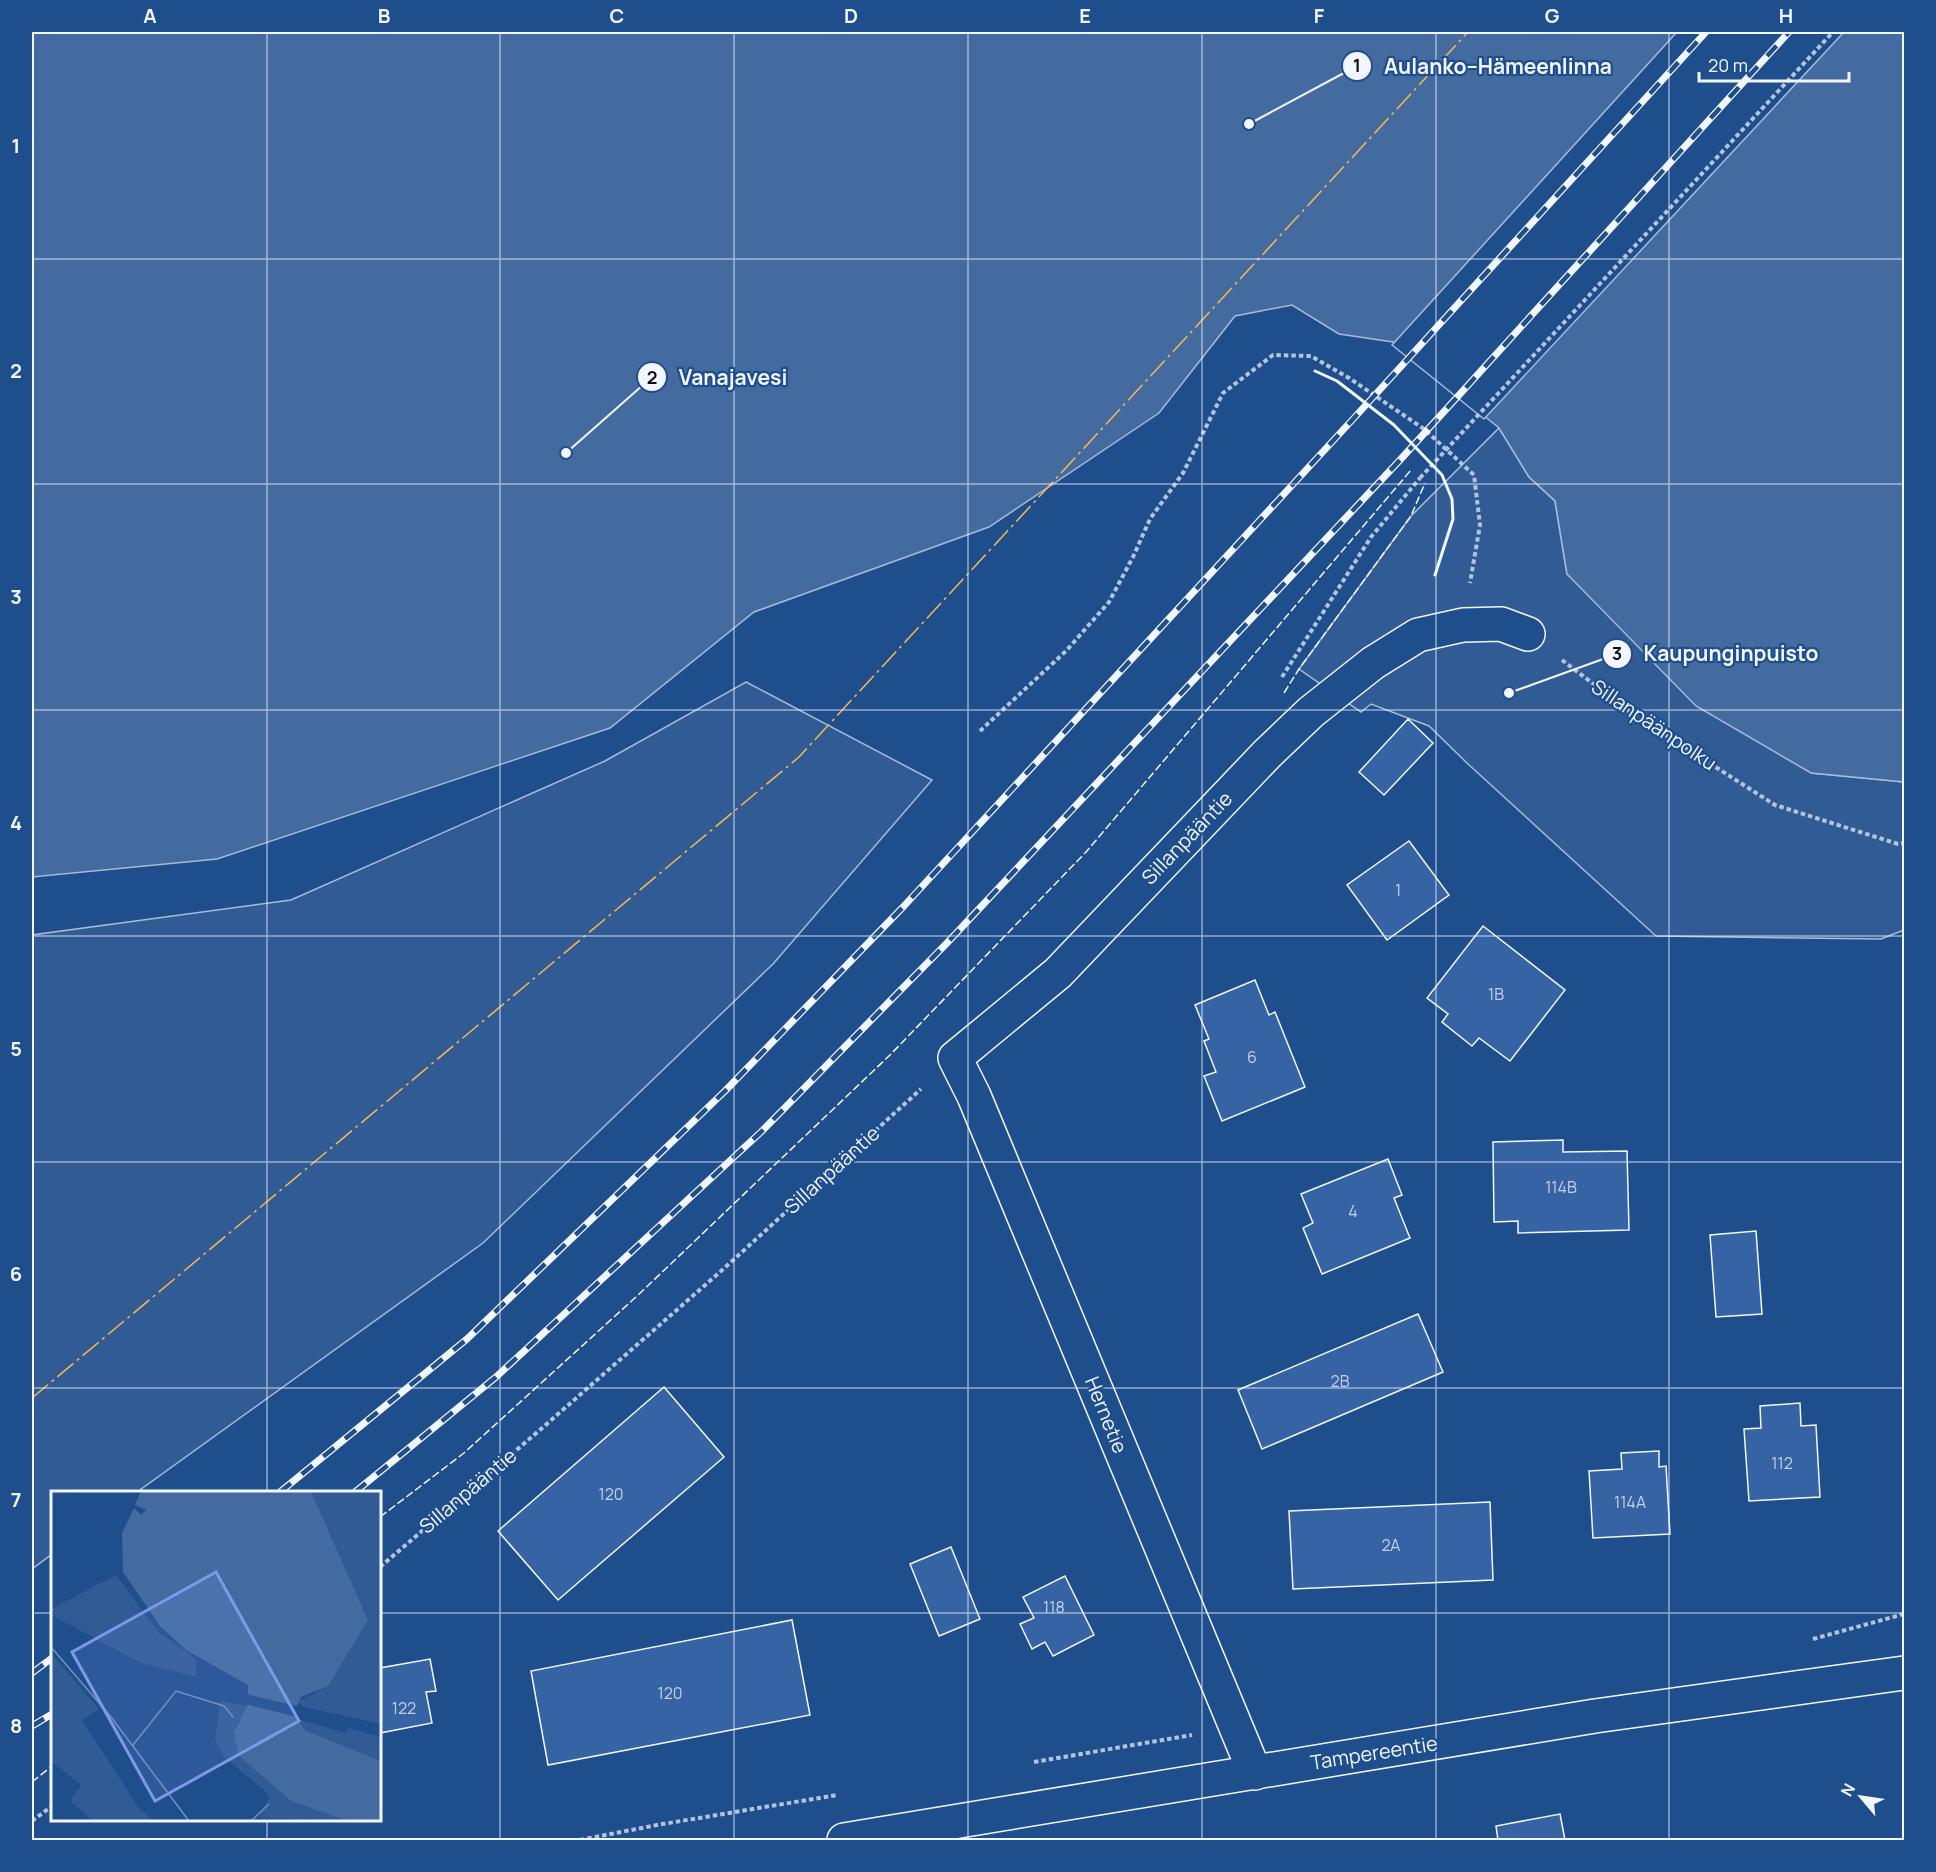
<svg xmlns="http://www.w3.org/2000/svg" width="1936" height="1872" font-family="Manrope,sans-serif">
	<rect width="100%" height="100%" fill="#1f4e8c"/>
	<!-- built -->
	<path fill="#305b95" stroke="#a8bbd7" stroke-width="1.5" d="M1499,428l30,49 26,24 12,73 244,199 93,9v148l-23,9 -225,-3 -188,-172 -39,-38 -58,-22 -10,8 -62,-43 112,-153z
		M746,682l186,98 -159,184 -290,279 -346,249h-85v62l-20,15v-634l259,-35 314,-139z"/>
	<!-- water -->
	<path fill="#446ba0" stroke="#a8bbd7" stroke-width="1.5" d="M32,32h1872v750l-93,-9 -115,-67 -129,-132 -12,-73 -26,-24 -30,-49 -106,-86 -54,-8 -47,-29 -57,11 -76,97 -170,114 -235,85 -144,116 -393,131 -185,18z"/>
	<!-- pier -->
	<path fill="#1f4e8c" stroke="#a8bbd7" stroke-width="1.5" d="M1677,32h167l-360,387 -92,-74z"/>
	<!-- building -->
	<path fill="#3563a3" stroke="#f2f6ff" stroke-width="1.5" d="M1408,719l25,24 -49,52 -25,-23z
		M1409,841l40,54 -62,45 -40,-55z
		M1483,926l82,64 -55,71 -31,-23 -7,8 -30,-24 6,-8 -21,-16z
		M1255,980l14,35 6,-3 30,75 -83,34 -18,-45 12,-4 -12,-31 5,-2 -14,-34z
		M1563,1140v12l64,-1 2,79 -111,3v-12l-24,1 -1,-80z
		M1388,1159l14,36 -8,3 16,40 -88,36 -19,-46 10,-5 -12,-29z
		M1756,1231l6,83 -46,3 -6,-82z
		M1418,1314l25,58 -181,77 -24,-59z
		M664,1387l60,70 -166,143 -60,-69z
		M1800,1403l1,23 15,-1 4,72 -71,4 -5,-72 17,-1 -1,-22z
		M1659,1451v16l7,-1 4,68 -77,4 -4,-67 33,-2 -1,-16z
		M1490,1502l3,78 -200,9 -4,-78z
		M951,1547l29,72 -41,17 -29,-72z
		M1065,1576l29,59 -41,21 -8,-14 -13,7 -12,-25 14,-6 -11,-21z
		M792,1620l18,95 -262,50 -17,-94z
		M430,1659l6,32 -10,1 6,31 -52,10v-65z
		M1560,1814l5,26h-67l-2,-14z"/>
	<g fill="none" stroke-linecap="round" stroke-linejoin="round">
		<!-- street casing -->
		<g stroke="#f2f6ff" stroke-width="36">
			<path id="street" d="M1255,1773l-281,-677 -19,-38 103,-85 209,-219 44,-42 62,-49 45,-28 45,-10 38,-1 27,10"/>
		</g>
		<!-- secondary casing -->
		<g stroke="#f2f6ff" stroke-width="36">
			<path id="secondary" d="M844,1840l751,-124 309,-43"/>
		</g>
		<!-- path -->
		<path stroke="#b3c4dc" stroke-width="4" stroke-dasharray="4.5 3" stroke-linecap="butt" d="M1562,660l72,55 141,90 123,39 6,-1
			M1282,677l89,-140 49,-59
			M980,731l86,-80 43,-49 24,-45 17,-38 33,-46 40,-80 50,-38 38,1 38,22 75,51 50,46 6,50 -10,58
			M380,1567l161,-138 179,-157 201,-183
			M1813,1639l91,-25
			M1034,1762l158,-27
			M32,1821l20,-15
			M580,1840l77,-15 180,-30"/>
		<!-- street -->
		<use href="#street" stroke="#1f4e8c" stroke-width="33"/>
		<!-- secondary -->
		<use href="#secondary" stroke="#1f4e8c" stroke-width="33"/>
		<!-- rail casing -->
		<g stroke="#f2f6ff" stroke-width="7">
			<path id="rail" d="M280,1492l187,-153 258,-248 179,-185 450,-488 352,-386
				M355,1492l141,-115 265,-245 186,-189 453,-483 389,-428
				M32,1673l20,-15
				M32,1726l20,-12"/>
		</g>
		<!-- rail -->
		<use href="#rail" stroke="#1f4e8c" stroke-width="4.5" stroke-dasharray="14" stroke-linecap="butt"/>
		<!-- path-bridge -->
		<path stroke="#b3c4dc" stroke-width="4" stroke-dasharray="4.5 3" stroke-linecap="butt" d="M1420,478l413,-446"/>
		<!-- fence -->
		<path stroke="#f2f6ff" stroke-width="1.5" stroke-dasharray="8 3" stroke-linecap="butt" d="M1284,693l15,-24 112,-153 14,-33
			M380,1517l84,-64 172,-156 254,-242 196,-203 325,-382
			M32,1782l20,-16"/>
		<!-- wall -->
		<path stroke="#f2f6ff" stroke-width="3" d="M1315,371l22,10 57,44 48,50 10,24 1,20 -18,56"/>
		<!-- power -->
		<path stroke="#ffb74d" stroke-width="1.5" stroke-dasharray="21 4.5 3 4.5" stroke-linecap="butt" d="M32,1398l767,-641 669,-725"/>
	</g>
	<!-- grid -->
	<path fill="none" stroke="#f2f6ff" stroke-width="1.5" stroke-opacity="0.55" d="M267,32v1460M500,32v1808M734,32v1808M968,32v1808M1202,32v1808M1436,32v1808M1669,32v1808M32,259h1872M32,484h1872M32,710h1872M32,936h1872M32,1162h1872M32,1388h1872M32,1613h20M380,1613h1524M267,1820v20"/>
	<g text-anchor="middle" stroke-width="4.5" stroke-linejoin="round" paint-order="stroke">
		<!-- number labels -->
		<g font-size="16" fill="#c3d1e8">
			<text x="1398" y="896">1</text>
			<text x="1496" y="1000">1B</text>
			<text x="1252" y="1063">6</text>
			<text x="1561" y="1193">114B</text>
			<text x="1353" y="1217">4</text>
			<text x="1340" y="1387">2B</text>
			<text x="1782" y="1469">112</text>
			<text x="611" y="1500">120</text>
			<text x="1630" y="1508">114A</text>
			<text x="1391" y="1551">2A</text>
			<text x="1054" y="1613">118</text>
			<text x="670" y="1699">120</text>
			<text x="404" y="1714">122</text>
		</g>
		<!-- street labels -->
		<g font-size="20" fill="#f2f6ff" stroke="#1f4e8c">
			<text transform="translate(1654 725) rotate(34)" y="7">Sillanpäänpolku</text>
			<text transform="translate(1187 838) rotate(-46)" y="7">Sillanpääntie</text>
			<text transform="translate(832 1170) rotate(-42)" y="7">Sillanpääntie</text>
			<text transform="translate(1106 1415) rotate(68)" y="7">Hernetie</text>
			<text transform="translate(468 1491) rotate(-40)" y="7">Sillanpääntie</text>
			<text transform="translate(1374 1753) rotate(-9)" y="7">Tampereentie</text>
		</g>
	</g>
	<!-- overview -->
	<g transform="translate(51 1491)">
		<rect width="330" height="330" fill="#1f4e8c"/>
		<path d="M260,0h70v233l-77,-17 -7,-5 21,-11 50,-71zM65,84l43,58 37,26v18l-55,-14 -90,-48v-6zM0,162l48,56 -17,11 56,87 16,14h-61l-23,-20 11,-16 -30,-24zM169,210l27,5 -8,50 52,45 56,20 -88,-3 10,-20 -3,-6 -42,-35 -9,-17zM243,227l52,15 2,-5 33,9v24l-76,-31z" fill="#305b95"/>
		<path d="M90,0h170l57,129 -40,66 -27,11 -8,17 12,16 76,31v60h-34l-56,-20 -52,-45 -5,-23 13,-27 1,-21 -62,-35 -26,-24 -37,-54 -1,-39 12,-25 7,7 5,-5 -11,-5z" fill="#446ba0"/>
		<path d="M195,203l51,12v11l-52,-13z" fill="#1f4e8c"/>
		<path fill="none" stroke="#7391ba" stroke-width="1.5" d="M0,156l60,70 78,104M82,254l43,-54 48,15 9,11M200,330l18,-17"/>
		<path fill="#7d9aea" fill-opacity="0.15" stroke="#7d9aea" stroke-width="3" d="M165,81l83,149 -144,80 -83,-149z"/>
		<rect width="330" height="330" fill="none" stroke="#f2f6ff" stroke-width="3"/>
	</g>
	<!-- callouts -->
	<path fill="none" stroke="#f2f6ff" stroke-width="2" d="M1249 124L1357 66M566 453L652 377M1509 693L1617 654"/>
	<g fill="#f2f6ff" stroke="#1f4e8c" stroke-width="2">
		<circle cx="1249" cy="124" r="6"/>
		<circle cx="566" cy="453" r="6"/>
		<circle cx="1509" cy="693" r="6"/>
		<circle cx="1357" cy="66" r="15"/>
		<circle cx="652" cy="377" r="15"/>
		<circle cx="1617" cy="654" r="15"/>
	</g>
	<g font-size="18" text-anchor="middle" font-weight="bold" fill="#111">
		<text x="1357" y="72">1</text>
		<text x="652" y="384">2</text>
		<text x="1617" y="660">3</text>
	</g>
	<g font-size="21" text-anchor="middle" font-weight="bold" fill="#f2f6ff" stroke="#1f4e8c" stroke-width="4.5" stroke-linejoin="round" paint-order="stroke">
		<text x="1498" y="74">Aulanko–Hämeenlinna</text>
		<text x="733" y="385">Vanajavesi</text>
		<text x="1731" y="661">Kaupunginpuisto</text>
	</g>
	<!-- border -->
	<rect width="1936" height="1872" fill="none" stroke="#1f4e8c" stroke-width="66"/>
	<!-- north arrow -->
	<g transform="translate(1861 1797) rotate(299)" stroke="#1f4e8c" stroke-width="4.5" paint-order="stroke">
	<path d="M0-4.5L10 22L0 15L-10 22Z" fill="#f2f6ff"/>
	<text y="-9" font-size="16" font-weight="bold" text-anchor="middle" fill="#f2f6ff">N</text>
	</g>
	<!-- scale -->
	<path d="M1699 72v9h150v-9" fill="none" stroke="#f2f6ff" stroke-width="3"/>
	<text x="1708" y="72" font-size="18" fill="#f2f6ff" stroke="#1f4e8c" stroke-width="4.5" paint-order="stroke">20 m</text>
	<rect x="33" y="33" width="1870" height="1806" fill="none" stroke="#f2f6ff" stroke-width="2"/>
	<g font-size="20" text-anchor="middle" font-weight="bold" fill="#f2f6ff">
		<text x="150" y="23">A</text>
		<text x="384" y="23">B</text>
		<text x="617" y="23">C</text>
		<text x="851" y="23">D</text>
		<text x="1085" y="23">E</text>
		<text x="1319" y="23">F</text>
		<text x="1552" y="23">G</text>
		<text x="1786" y="23">H</text>
		<text x="16" y="153">1</text>
		<text x="16" y="378">2</text>
		<text x="16" y="604">3</text>
		<text x="16" y="830">4</text>
		<text x="16" y="1056">5</text>
		<text x="16" y="1281">6</text>
		<text x="16" y="1507">7</text>
		<text x="16" y="1733">8</text>
	</g>
</svg>
